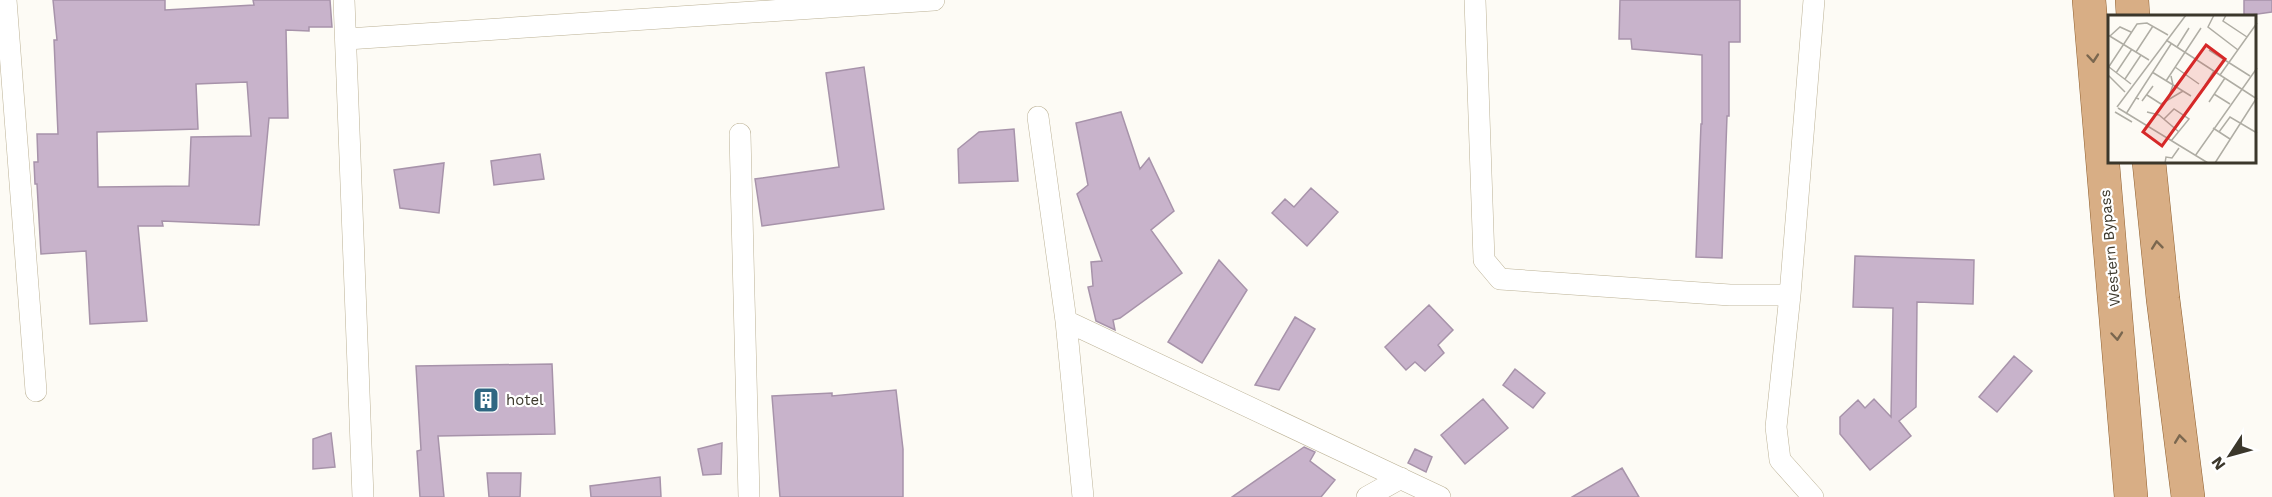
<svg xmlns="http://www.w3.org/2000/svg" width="2272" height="497" font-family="'Work Sans',sans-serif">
	<rect width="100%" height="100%" fill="#fdfbf5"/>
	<!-- building -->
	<path fill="#c8b3cb" stroke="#a793aa" stroke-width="1.5" fill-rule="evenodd" d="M53,0h112v10l89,-5 -1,-5h77l2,27h-23v4l-23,-1 2,88h-19l-10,107 -97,-4 1,5h-25l9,95 -57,3 -4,-73 -45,3 -4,-70h-2l-1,-22h4l-1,-28h21l-4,-94h3zM247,82l4,54 -60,1 -2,49 -91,1 -1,-55 101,-3 -2,-45z
		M1620,0h120v42h-11v74h-2l-5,142 -26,-1 5,-133h1v-69l-70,-6 -1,-10h-12z
		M2244,0h28v12l-28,4z
		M864,67l20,142 -122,17 -7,-47 84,-12 -13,-94z
		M1121,112l19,57 9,-11 25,53 -23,19 31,43 -62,45 -7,2 2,10 -19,-9 -8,-34 5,-1 -2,-24 11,-1 -25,-67 11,-9 -12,-62z
		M1014,129l4,52 -59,2 -1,-34 21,-17z
		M540,154l4,25 -50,6 -3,-24z
		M444,163l-5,50 -39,-5 -6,-38z
		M1311,188l27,24 -31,34 -35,-33 13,-14 9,8z
		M1855,256l119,4 -1,44 -56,-2 -1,105 -17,14 12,15 -41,34 -30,-36v-17l18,-17 7,8 9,-9 17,18 2,-109 -40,-1z
		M1219,260l28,30 -45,73 -34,-21z
		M1429,305l24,25 -15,15 6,8 -19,18 -10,-9 -9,8 -21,-23z
		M1295,317l20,12 -36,61 -24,-5z
		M2014,356l18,15 -35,41 -18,-15z
		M552,364l3,70 -117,2 6,61h-24l-3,-46 4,-1 -5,-84z
		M1515,369l30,24 -12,15 -30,-23z
		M896,390l7,59v48h-123l-8,-101 60,-3v3z
		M1483,399l25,29 -43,36 -24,-29z
		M331,433l4,34 -22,2v-30z
		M722,443l-1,31 -18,1 -5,-26z
		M1304,447l11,5 -5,9 25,19 -14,17h-89z
		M1415,449l17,8 -6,15 -18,-9z
		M1622,468l17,29h-67z
		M487,473h34l-1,24h-31z
		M660,477l1,20h-70l-1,-11z"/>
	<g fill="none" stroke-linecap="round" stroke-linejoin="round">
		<!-- street casing -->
		<g stroke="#bcb296" stroke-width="22">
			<path id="street" d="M6,0l30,391
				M344,0l19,497
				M1475,0l9,260 16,19 230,16h60
				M347,39l587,-39
				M1038,117l28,204 17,176
				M740,134l9,363
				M1066,321l374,176
				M1367,497l34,-19
				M1813,497l-33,-37 -4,-33 14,-132 24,-295"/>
		</g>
		<!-- primary casing -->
		<g stroke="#906131" stroke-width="34">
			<path id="primary" d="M2089,0l42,497
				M2132,0l1,16
				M2149,162l14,137 25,198"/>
		</g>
		<!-- street -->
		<use href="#street" stroke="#fff" stroke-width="21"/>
		<!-- primary -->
		<use href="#primary" stroke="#d8ae85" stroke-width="33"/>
	</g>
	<!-- one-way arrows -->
	<defs><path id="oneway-chevron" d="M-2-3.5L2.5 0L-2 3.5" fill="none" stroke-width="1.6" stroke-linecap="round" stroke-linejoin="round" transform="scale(1.5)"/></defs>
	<g stroke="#7a674f">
		<use href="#oneway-chevron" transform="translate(2093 58) rotate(85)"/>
		<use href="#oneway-chevron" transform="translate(2157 245) rotate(-96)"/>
		<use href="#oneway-chevron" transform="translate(2117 336) rotate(85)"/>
		<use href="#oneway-chevron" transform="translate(2180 439) rotate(-97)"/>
	</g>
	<!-- icons -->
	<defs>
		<g id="building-square" transform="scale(1.35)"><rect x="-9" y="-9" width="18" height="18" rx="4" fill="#2f6681" stroke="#fff"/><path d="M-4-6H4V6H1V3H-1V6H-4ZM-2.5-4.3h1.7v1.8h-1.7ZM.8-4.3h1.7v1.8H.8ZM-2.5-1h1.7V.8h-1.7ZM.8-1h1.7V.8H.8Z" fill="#fff"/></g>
	</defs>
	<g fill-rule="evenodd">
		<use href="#building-square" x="486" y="400"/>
	</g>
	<g text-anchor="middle" stroke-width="4.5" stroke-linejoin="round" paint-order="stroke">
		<!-- street labels -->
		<g font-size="15" fill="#3b372b" stroke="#fff">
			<text transform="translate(2110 248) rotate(-95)" y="5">Western Bypass</text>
		</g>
		<!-- poi labels -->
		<g font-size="15" fill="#3b372b" stroke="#fff" text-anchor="start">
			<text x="506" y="405">hotel</text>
		</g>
	</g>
	<!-- overview -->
	<g transform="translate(2108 15)">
		<rect width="148" height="148" fill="#fdfbf5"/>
		<path fill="none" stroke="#afada4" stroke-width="1.5" d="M106,0l-6,12 30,23M118,0l-3,6 24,16M0,20l41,25M2,21l10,-9 11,5M58,25l91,59M69,32l12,-19M101,35l41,26M28,37l17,-26M1,52l22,17M67,52l24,17M0,53l29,-44 10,-1 21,12M44,57l39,24M8,58l16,-24M0,60l17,17M112,60l37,-52M17,64l16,-24M58,66l35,-53M106,79l16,10M39,80l14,9 22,-13M90,82l16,-26M28,83l35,-54M60,84l5,-14 -2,-9M34,86l11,-15M101,87l16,-24M9,92l69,-92M10,93l90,55M7,97l17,10M39,97l12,3 20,17M18,99l10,-16 3,1M56,104l10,-10 15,10 -18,22M105,113l17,11M111,117l11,-15 27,16M87,141l62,-88M57,148l1,-6 6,1 7,-10M107,148l41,-64"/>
		<path fill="#d62828" fill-opacity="0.15" stroke="#d62828" stroke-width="3" d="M98,30l19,14 -63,87 -19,-14z"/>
		<rect width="148" height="148" fill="none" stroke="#3b372b" stroke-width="3"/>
	</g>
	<!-- north arrow -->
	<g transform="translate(2230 455) rotate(234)" stroke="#ffffff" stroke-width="4.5" paint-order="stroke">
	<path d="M0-4.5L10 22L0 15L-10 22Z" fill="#3b372b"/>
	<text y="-9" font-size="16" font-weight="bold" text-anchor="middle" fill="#3b372b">N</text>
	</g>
</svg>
